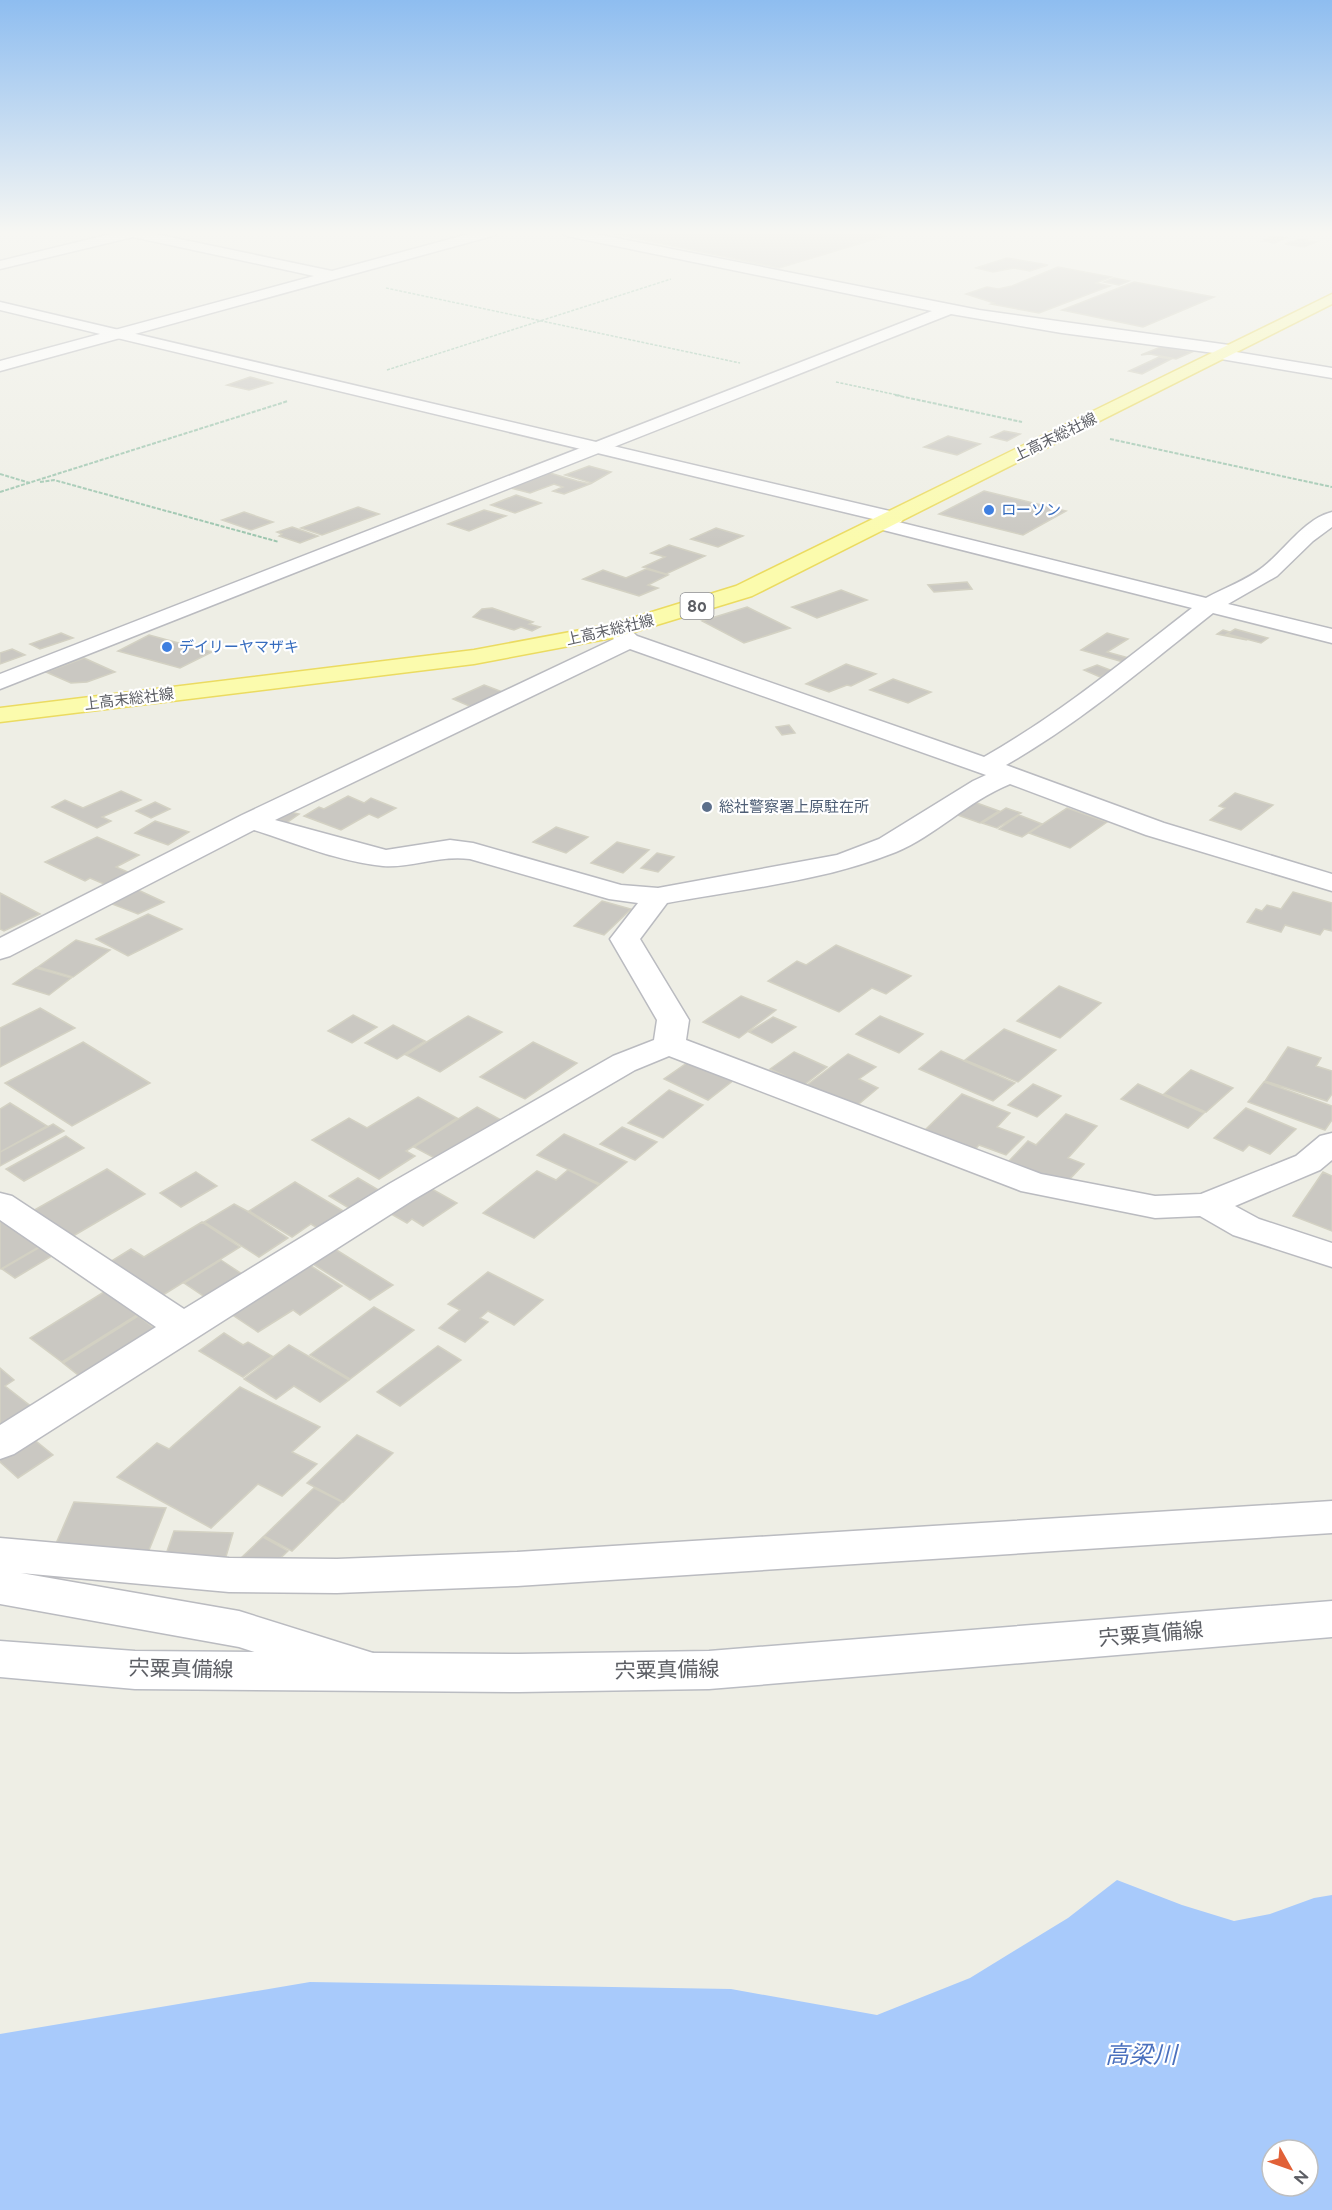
<svg xmlns="http://www.w3.org/2000/svg" width="1332" height="2210" font-family="Raleway,'Noto Sans JP',sans-serif">
	<rect width="100%" height="100%" fill="#eeeee5"/>
	<!-- water -->
	<path fill="#a8cafb" fill-rule="evenodd" d="M1117,1880l65,25 52,16 36,-7 44,-16 18,-3v315h-1332v-176l310,-52 421,7 146,26 93,-37 98,-60zM1272,2150h36v36h-36z"/>
	<!-- building -->
	<path fill="#cac8c2" stroke="#d3d1c3" stroke-width="1.5" d="M606,232h260l19,4 -106,32z
		M1273,236l13,2 -11,5 -13,-2z
		M1300,239l16,3 -12,5 -19,-3z
		M1007,258l41,7 -18,6 -16,-3 -21,4 -17,-4z
		M1058,267l53,10 -15,6 14,3 -71,27 -48,-9 3,-1 -28,-9 21,-7 11,2 14,-3z
		M1114,278l15,3 -10,4 -15,-3z
		M1134,282l80,15 -71,30 -81,-17z
		M1163,346l29,6 -16,7 -26,-5 -9,1z
		M1159,357l12,2 -29,15 -13,-3z
		M250,377l22,6 -23,7 -22,-5z
		M1004,431l16,3 -13,7 -16,-4z
		M948,436l32,8 -23,11 -33,-8z
		M589,466l22,6 -19,11 -27,-8z
		M550,473l27,8 13,3 -26,10 -11,-3 10,-4 -9,-3 -24,9 -19,-5z
		M984,491l82,20 -43,24 -84,-21z
		M516,495l25,8 -26,10 -24,-8z
		M358,507l21,7 -57,21 -21,-7z
		M484,510l22,6 -37,15 -21,-7z
		M244,512l29,10 -22,8 -29,-10z
		M292,527l26,9 -18,7 -21,-7 3,-2 -5,-2z
		M716,528l27,8 -25,11 -27,-8z
		M669,545l13,4 23,7 -39,18 -23,-7 22,-10 -14,-4z
		M646,569l22,6 -20,10 10,3 -19,8 -56,-17 20,-9 23,8z
		M967,582l5,7 -38,3 -6,-7z
		M841,590l26,10 -50,18 -25,-11z
		M747,607l43,21 -46,15 -42,-22z
		M492,608l41,14 -4,2 11,3 -8,4 -11,-4 -7,3 -41,-13 9,-8z
		M1235,629l33,9 -7,5 -34,-9z
		M1223,630l7,2 -4,3 21,5 -30,-6z
		M61,633l12,5 -33,11 -10,-5z
		M1107,633l21,6 -21,13 22,6 -6,4 -42,-12z
		M149,635l63,17 -32,16 -62,-17z
		M12,649l13,6 -25,9v-11z
		M84,658l31,14 -28,10 -16,1 -25,-11z
		M846,664l30,10 -25,12 -4,-1 -18,7 -23,-8z
		M1097,665l16,6 -13,6 -16,-7z
		M893,679l38,13 -23,11 -38,-13z
		M484,685l24,9 -32,15 -23,-10z
		M789,725l6,8 -13,2 -6,-8z
		M121,791l20,9 -39,17 9,4 -14,7 -45,-21 13,-7 18,8z
		M1235,793l38,12 -32,25 -31,-10 15,-12 -6,-2z
		M348,796l16,7 7,-5 25,10 -18,10 -9,-4 -28,16 -37,-14 15,-9 5,2z
		M155,802l15,7 -19,9 -15,-7z
		M974,802l25,9 -19,12 -25,-9z
		M1006,808l15,5 -24,15 -15,-5z
		M1067,808l40,14 -37,26 -41,-15z
		M286,811l13,3 -14,10 -12,-3z
		M1019,815l23,9 -20,13 -23,-8z
		M155,821l34,11 -21,13 -33,-12z
		M556,827l32,10 -22,16 -33,-11z
		M97,837l42,18 -23,12 19,8 -24,12 -21,-9 -5,3 -40,-19z
		M617,842l32,8 -26,23 -32,-10z
		M657,853l17,4 -16,15 -17,-4z
		M138,890l26,12 -26,12 -26,-10z
		M1293,892l39,11v28l-8,-2 -4,6 -35,-10 -4,7 -34,-10 9,-13 6,2 5,-6 14,4z
		M0,893l40,21 -36,17 -4,-2z
		M602,901l29,8 -27,26 -30,-9z
		M148,914l34,15 -54,27 -32,-17z
		M76,940l34,10 -37,27 -35,-10z
		M836,945l75,31 -25,18 -14,-6 -33,24 -71,-31 29,-20 9,4z
		M36,968l35,10 -22,17 -36,-11z
		M1059,986l42,17 -41,35 -43,-17z
		M741,996l35,14 -37,28 -36,-16z
		M40,1008l35,20 -75,39v-39z
		M353,1015l24,12 -25,16 -24,-12z
		M468,1016l34,16 -62,40 -34,-17z
		M880,1016l43,18 -24,19 -43,-19z
		M773,1017l23,10 -24,16 -23,-11z
		M393,1025l32,16 -28,18 -32,-16z
		M1004,1029l52,21 -38,32 -53,-22z
		M83,1042l67,41 -78,43 -67,-43z
		M533,1042l44,21 -52,36 -45,-22z
		M1288,1047l33,11 -5,8 16,5v23l-5,7 -62,-20z
		M941,1051l21,9 53,23 -22,18 -74,-32z
		M794,1052l33,15 -23,18 -34,-16z
		M848,1054l28,13 -17,12 19,9 -23,19 -48,-22z
		M691,1060l43,20 -26,20 -44,-21z
		M1191,1070l42,18 -27,24 -42,-18z
		M1264,1082l68,24v14l-7,10 -77,-28z
		M1033,1084l28,12 -24,21 -29,-12z
		M1138,1084l25,11 41,18 -16,15 -67,-29z
		M669,1090l34,15 -40,33 -35,-15z
		M962,1094l48,19 -13,14 27,10 -18,18 -27,-10 -7,8 -50,-20z
		M418,1097l39,21 -51,33 9,5 -36,23 -67,-39 37,-22 18,10z
		M10,1103l37,23 -47,26v-43z
		M477,1107l26,14 -63,40 -26,-14z
		M1246,1108l50,21 -26,25 -21,-9 -6,6 -29,-13z
		M1066,1114l31,12 -29,32 16,6 -19,20 -56,-23 19,-20 8,4z
		M53,1124l11,7 -64,35v-14z
		M622,1127l35,15 -22,18 -35,-16z
		M564,1134l63,28 -27,22 -63,-29z
		M66,1136l18,12 -60,33 -18,-12z
		M107,1169l38,25 -77,45 -39,-26z
		M568,1170l31,15 -65,53 -51,-25 54,-42 19,9z
		M196,1172l21,14 -36,21 -21,-14z
		M1323,1172l9,4v55l-39,-15z
		M358,1178l24,14 -28,19 -25,-15z
		M295,1182l50,30 -26,17 -8,-5 -19,13 -43,-26z
		M430,1188l27,15 -34,23 -11,-7 -5,4 -16,-9z
		M234,1204l13,7 41,27 -29,19 -55,-35z
		M0,1217l44,27 -43,25 -1,-1z
		M202,1222l38,25 -85,53 -50,-35 26,-16 13,8z
		M330,1246l63,39 -23,15 -62,-39z
		M40,1247l12,9 -37,22 -13,-9z
		M221,1260l24,16 -37,23 -24,-16z
		M305,1262l37,24 -42,29 -7,-5 -35,22 -30,-20z
		M488,1272l55,28 -29,25 -26,-14 -8,7 8,4 -23,20 -26,-14 21,-18 -12,-6z
		M104,1292l33,23 -75,47 -32,-24z
		M374,1307l40,23 -64,49 -40,-24z
		M138,1316l20,15 -76,47 -19,-15z
		M224,1333l19,12 5,-3 24,14 -29,21 -44,-26z
		M289,1345l19,11 41,24 -29,22 -26,-16 -18,13 -32,-20z
		M438,1346l23,14 -61,46 -23,-14z
		M0,1368l14,12 -9,6 32,25 -37,23z
		M240,1387l80,40 -28,25 25,12 -35,32 -24,-12 -47,44 -94,-51 40,-34 12,6z
		M357,1435l36,18 -50,49 -36,-19z
		M31,1437l22,18 -35,23 -18,-16v-5z
		M314,1488l28,14 -50,49 -28,-15z
		M74,1502l92,6 -19,47 -93,-7z
		M174,1531l59,2 -8,27 -60,-3z
		M263,1537l25,14 -21,20 -25,-14z"/>
	<g fill="none" stroke-linecap="round" stroke-linejoin="round">
		<!-- minor casing -->
		<g stroke="#babbc0" stroke-width="3">
			<path id="minor" d="M146,232l186,39 144,-39h22l-2,3 -496,136v-10l314,-85 -181,-39 -133,32v-8l119,-29z
				M560,232h26l393,78 250,35 6,2 1,5 96,16v10l-111,-19 -6,-2 -1,-4 -152,-20 -111,-19 -951,375v-15l932,-363 -365,-75z
				M1332,512v15l-19,14 -36,35 -49,28 104,25v14l-119,-30c-67,53 -133,110 -207,152l158,58 168,51v17l-186,-56 -136,-51c-42,17 -75,52 -114,68 -72,29 -153,37 -229,51l-27,36 49,81 -3,20 355,134 114,22 46,-2 95,-38 24,-20 12,-3v27l-12,10 -85,36 24,13 73,24v24l-99,-32 -33,-19 -45,2 -134,-27 -352,-135 -34,14 -222,130 -399,254 -14,5v-34l156,-98 -156,-107v-27l12,3 172,113 205,-125 224,-128 41,-16 3,-20 -47,-81 28,-36 -29,-4 -139,-40c-31,-4 -58,9 -87,7 -43,-4 -88,-23 -129,-36l-244,126 -10,3v-21l242,-123 372,-176 -8,-9 3,-5h16l12,11 347,121c74,-42 141,-97 208,-149l-317,-80 -3,-4 3,-4 7,-2 324,80c18,-10 41,-18 57,-31 22,-17 41,-48 69,-55zM630,649l356,126 -13,6 -94,58 -42,16 -179,33 -37,-3 -148,-42 -23,-3 -64,10 -111,-30z
				M1332,1501v32l-815,53 -180,7 -108,-1 -208,-19 218,38 134,42 7,13 -7,13 -16,6 -118,-38 -239,-43v-66l229,20 108,1 180,-7z"/>
		</g>
		<!-- tertiary casing -->
		<g stroke="#babbc0" stroke-width="3">
			<path id="tertiary" d="M0,302l894,210 7,2 3,4 -3,4 -7,2 -894,-214z"/>
		</g>
		<!-- secondary casing -->
		<g stroke="#babcc2" stroke-width="3">
			<path id="secondary" d="M1332,1601v36l-623,52 -190,3 -384,-3 -135,-12v-36l135,10 384,3 190,-3z"/>
		</g>
		<!-- primary casing -->
		<g stroke="#ebdb61" stroke-width="3">
			<path id="primary" d="M1332,294v10l-580,292 -135,41 -143,27 -474,58v-14l474,-58 139,-26 123,-38z"/>
		</g>
		<!-- path-far1 -->
		<path stroke="#9cc5ae" stroke-width="1.5" stroke-dasharray="3 1.5" stroke-linecap="butt" d="M386,288l354,75
			M387,370l284,-91
			M836,382l66,14"/>
		<!-- path -->
		<path stroke="#9cc5ae" stroke-width="2" stroke-dasharray="4 1.5" stroke-linecap="butt" d="M895,395l127,27
			M1110,439l222,48
			M0,474l30,9
			M40,482l14,-2 225,62
			M0,492l288,-91"/>
		<!-- minor -->
		<use href="#minor" fill="#fff" fill-rule="evenodd"/>
		<!-- tertiary -->
		<use href="#tertiary" fill="#fff" fill-rule="evenodd"/>
		<!-- secondary -->
		<use href="#secondary" fill="#fff" fill-rule="evenodd"/>
		<!-- primary -->
		<use href="#primary" fill="#fbfbad" fill-rule="evenodd"/>
	</g>
	<!-- sky -->
	<linearGradient id="sky" x2="0" y2="1"><stop stop-color="#8ebdf0"/><stop offset="0.43" stop-color="#f7f7f3"/><stop offset="1" stop-color="#f7f7f3" stop-opacity="0"/></linearGradient>
	<rect width="1332" height="541" fill="url(#sky)"/>
	<!-- markers -->
	<g fill="#3f7fe0" stroke="#fff" stroke-width="2">
		<circle cx="989" cy="510" r="6"/>
		<circle cx="167" cy="647" r="6"/>
	</g>
	<circle fill="#5c6f8a" stroke="#fff" stroke-width="2" cx="707" cy="807" r="6"/>
	<g text-anchor="middle" stroke-width="4.5" stroke-linejoin="round" paint-order="stroke">
		<!-- far-street labels -->
		<g font-size="15" fill="#5d5f65" stroke="#fff">
			<text transform="translate(1055 437) rotate(-26)" y="5">上高末総社線</text>
			<text transform="translate(610 630) rotate(-13)" y="5">上高末総社線</text>
			<text transform="translate(129 699) rotate(-7)" y="5">上高末総社線</text>
		</g>
		<!-- far-shop labels -->
		<g font-size="15" fill="#366cbe" stroke="#fff" text-anchor="start">
			<text x="1001" y="515">ローソン</text>
			<text x="179" y="652">デイリーヤマザキ</text>
		</g>
		<!-- far-service labels -->
		<g font-size="15" fill="#4e5e75" stroke="#fff" text-anchor="start">
			<text x="719" y="812">総社警察署上原駐在所</text>
		</g>
		<!-- shield labels -->
		<rect fill="#fff" stroke="#8e8f93" stroke-width="1.5" x="680.5" y="593" width="33" height="26" rx="4.5"/>
		<g font-size="16" font-weight="bold" fill="#5d5f65">
			<text x="697" y="612">80</text>
		</g>
		<!-- near-street labels -->
		<g font-size="21" fill="#5d5f65" stroke="#fff">
			<text transform="translate(1151 1634) rotate(-5)" y="7">宍粟真備線</text>
			<text transform="translate(181 1669) rotate(1)" y="7">宍粟真備線</text>
			<text transform="translate(667 1670) rotate(-1)" y="7">宍粟真備線</text>
		</g>
		<!-- near-water labels -->
		<g font-size="24" font-style="italic" fill="#4b71be" stroke="#fff">
			<text x="1141" y="2063">高梁川</text>
		</g>
	</g>
	<!-- north arrow -->
	<g transform="translate(1290 2168) rotate(130)"><circle r="28" fill="#ffffff" stroke="#bebfc1" stroke-width="1.5"/>
	<path d="M0-4.5L10 22L0 15L-10 22Z" fill="#e16138"/>
	<text y="-9" font-size="16" font-weight="bold" text-anchor="middle" fill="#5d5f65">N</text>
	</g>
</svg>
